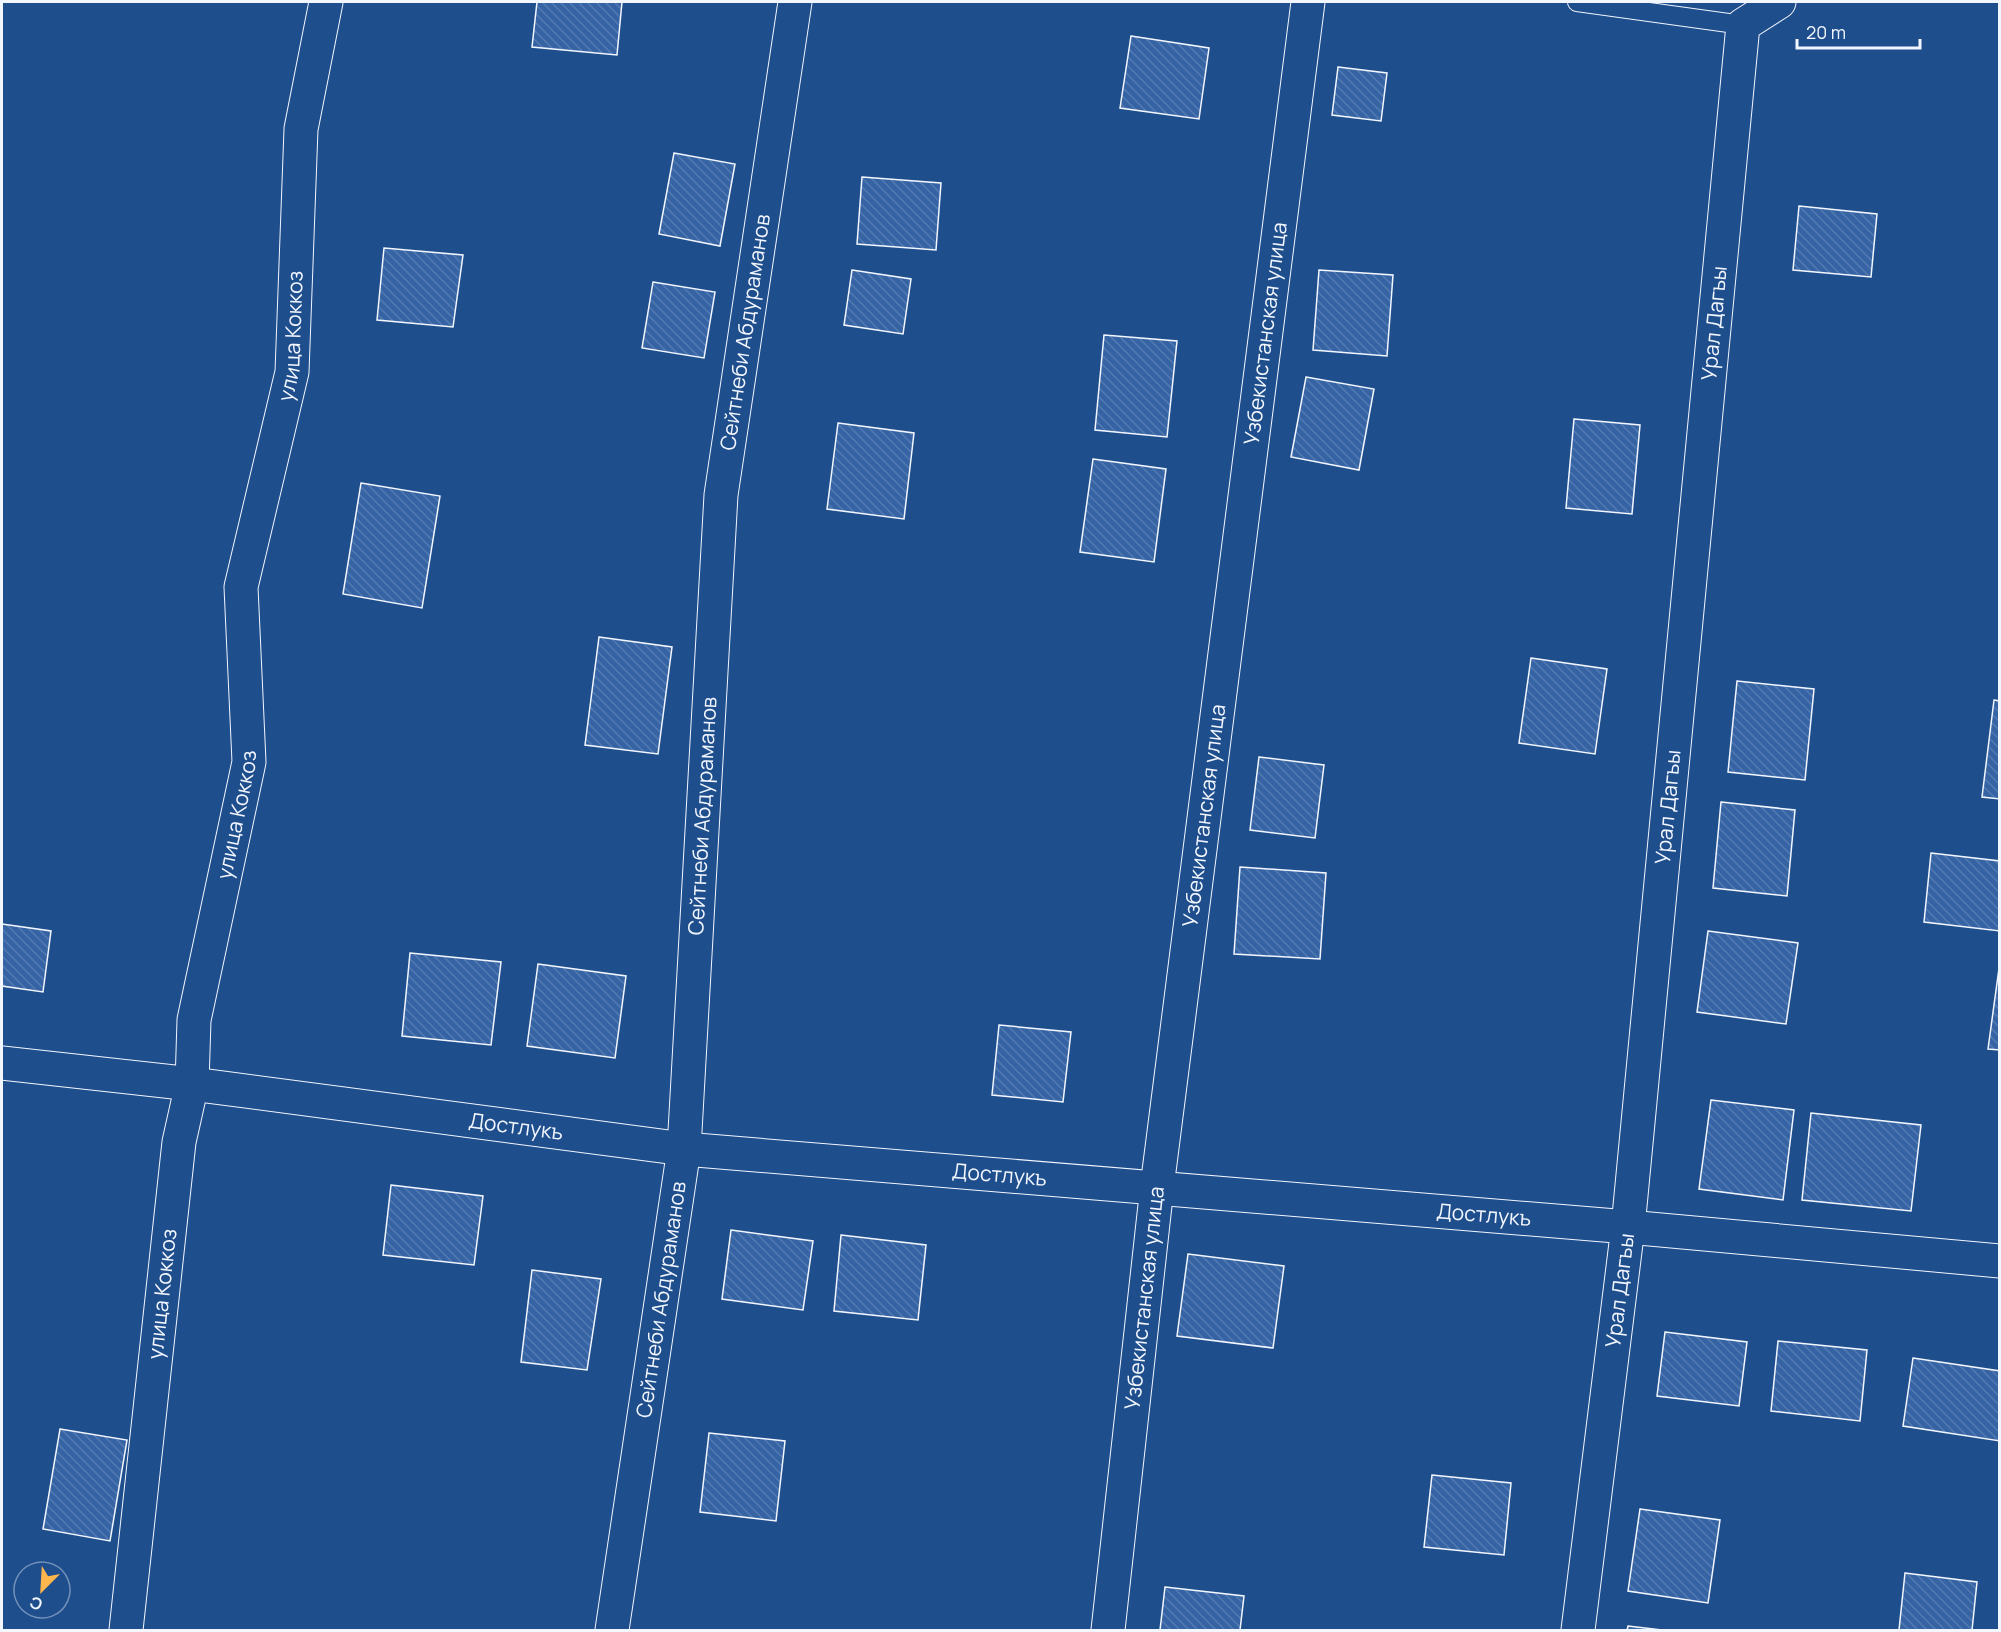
<svg xmlns="http://www.w3.org/2000/svg" width="2001" height="1632" font-family="Manrope,sans-serif">
	<defs>
		<pattern id="building-back-hatch" width="6" height="6" patternUnits="userSpaceOnUse" patternTransform="scale(1.5)"><rect width="6" height="6" fill="#3563a3"/><path d="M-1 5l2 2M0 0l6 6M5-1l2 2" fill="none" stroke="#537ab1"/></pattern>
	</defs>
	<rect width="100%" height="100%" fill="#1f4e8c"/>
	<!-- building -->
	<path fill="url(#building-back-hatch)" stroke="#f2f6ff" stroke-width="1.5" d="M537,2h85l-5,53 -85,-8z
		M1131,36l78,12 -10,71 -79,-11z
		M1338,67l49,6 -6,48 -49,-6z
		M674,153l61,11 -15,82 -61,-12z
		M862,177l79,6 -5,67 -79,-6z
		M1799,206l78,8 -6,63 -78,-7z
		M384,248l79,7 -10,72 -76,-7z
		M852,270l59,9 -8,55 -59,-9z
		M1319,270l74,5 -6,81 -74,-6z
		M653,282l62,10 -11,66 -62,-10z
		M1104,335l73,6 -10,96 -72,-7z
		M1306,377l68,12 -15,81 -68,-13z
		M1574,419l66,6 -8,89 -66,-6z
		M838,423l76,10 -10,86 -77,-10z
		M1093,459l73,10 -12,93 -74,-10z
		M361,483l79,13 -18,112 -79,-14z
		M599,637l73,10 -14,107 -73,-9z
		M1531,658l76,11 -12,85 -76,-11z
		M1737,681l77,8 -9,91 -77,-8z
		M1994,700l6,1v98l-18,-2z
		M1259,757l65,8 -9,73 -65,-8z
		M1721,802l74,8 -8,86 -74,-8z
		M1931,853l69,8v70l-76,-9z
		M1240,867l86,6 -6,86 -86,-5z
		M2,924l49,7 -8,61 -41,-6z
		M1708,931l90,12 -12,81 -89,-12z
		M410,953l91,9 -10,83 -89,-9z
		M2000,961v89l-12,-1z
		M538,964l88,12 -11,82 -88,-12z
		M999,1025l72,7 -8,70 -71,-7z
		M1711,1100l83,10 -11,90 -84,-11z
		M1811,1113l110,12 -10,86 -109,-11z
		M391,1185l92,11 -9,69 -91,-10z
		M731,1230l82,11 -10,69 -81,-11z
		M841,1235l85,10 -8,75 -84,-9z
		M1188,1254l96,12 -11,82 -96,-12z
		M532,1270l69,9 -14,91 -66,-8z
		M1665,1332l82,10 -8,64 -82,-10z
		M1778,1341l89,9 -7,71 -89,-10z
		M1913,1358l87,13v70l-97,-15z
		M60,1429l67,11 -17,101 -67,-12z
		M709,1433l76,8 -9,80 -76,-9z
		M1432,1475l79,8 -7,72 -80,-8z
		M1640,1509l80,11 -12,83 -80,-12z
		M1905,1573l72,9 -5,48h-73z
		M1165,1587l79,9 -4,34h-80z
		M1628,1626l34,4h-35z"/>
	<g fill="none" stroke-linecap="round" stroke-linejoin="round">
		<!-- service casing -->
		<g stroke="#f2f6ff" stroke-width="20">
			<path id="service" d="M1577,2l166,23"/>
		</g>
		<!-- minor casing -->
		<g stroke="#f2f6ff" stroke-width="35">
			<g id="minor">
				<path id="s1" d="M2,1063l190,21 492,65 944,78 372,34"/>
				<path id="s2" d="M126,1630l53,-488 13,-58 2,-64 55,-258 -8,-175 51,-215 9,-243 25,-127"/>
				<path id="s3" d="M612,1630l72,-481 37,-654 74,-493"/>
				<path id="s4" d="M1108,1630l49,-443 151,-1185"/>
				<path id="s5" d="M1578,1630l50,-403 115,-1202 36,-23"/>
			</g>
		</g>
		<!-- service -->
		<use href="#service" stroke="#1f4e8c" stroke-width="18"/>
		<!-- minor -->
		<use href="#minor" stroke="#1f4e8c" stroke-width="33"/>
	</g>
	<g text-anchor="middle" stroke-width="4.5" stroke-linejoin="round" paint-order="stroke">
		<!-- street labels -->
		<g font-size="21" fill="#f2f6ff" stroke="#1f4e8c">
			<text dy="7" stroke="none"><textPath href="#s5" startOffset="1314">Урал Дагъы</textPath></text>
			<text dy="7" stroke="none"><textPath href="#s3" startOffset="1306">Сейтнеби Абдураманов</textPath></text>
			<text dy="7" stroke="none"><textPath href="#s4" startOffset="1306">Узбекистанская улица</textPath></text>
			<text dy="7" stroke="none"><textPath href="#s2" startOffset="1310">улица Коккоз</textPath></text>
			<text dy="7" stroke="none"><textPath href="#s5" startOffset="828">Урал Дагъы</textPath></text>
			<text dy="7" stroke="none"><textPath href="#s2" startOffset="824">улица Коккоз</textPath></text>
			<text dy="7" stroke="none"><textPath href="#s3" startOffset="820">Сейтнеби Абдураманов</textPath></text>
			<text dy="7" stroke="none"><textPath href="#s4" startOffset="820">Узбекистанская улица</textPath></text>
			<text dy="7" stroke="none"><textPath href="#s1" startOffset="518">Достлукъ</textPath></text>
			<text dy="7" stroke="none"><textPath href="#s1" startOffset="1004">Достлукъ</textPath></text>
			<text dy="7" stroke="none"><textPath href="#s1" startOffset="1490">Достлукъ</textPath></text>
			<text dy="7" stroke="none"><textPath href="#s5" startOffset="342">Урал Дагъы</textPath></text>
			<text dy="7" stroke="none"><textPath href="#s2" startOffset="338">улица Коккоз</textPath></text>
			<text dy="7" stroke="none"><textPath href="#s4" startOffset="334">Узбекистанская улица</textPath></text>
			<text dy="7" stroke="none"><textPath href="#s3" startOffset="334">Сейтнеби Абдураманов</textPath></text>
		</g>
	</g>
	<!-- border -->
	<rect width="2001" height="1632" fill="none" stroke="#f2f6ff" stroke-width="6"/>
	<!-- north arrow -->
	<g transform="translate(42 1590) rotate(204)"><circle r="28" fill="#1f4e8c" stroke="#7391ba" stroke-width="1.5"/>
	<path d="M0-4.5L10 22L0 15L-10 22Z" fill="#ffb74d"/>
	<text y="-9" font-size="16" font-weight="bold" text-anchor="middle" fill="#f2f6ff">С</text>
	</g>
	<!-- scale -->
	<path d="M1797 39v9h123v-9" fill="none" stroke="#f2f6ff" stroke-width="3"/>
	<text x="1806" y="39" font-size="18" fill="#f2f6ff" stroke="#1f4e8c" stroke-width="4.5" paint-order="stroke">20 m</text>
</svg>
